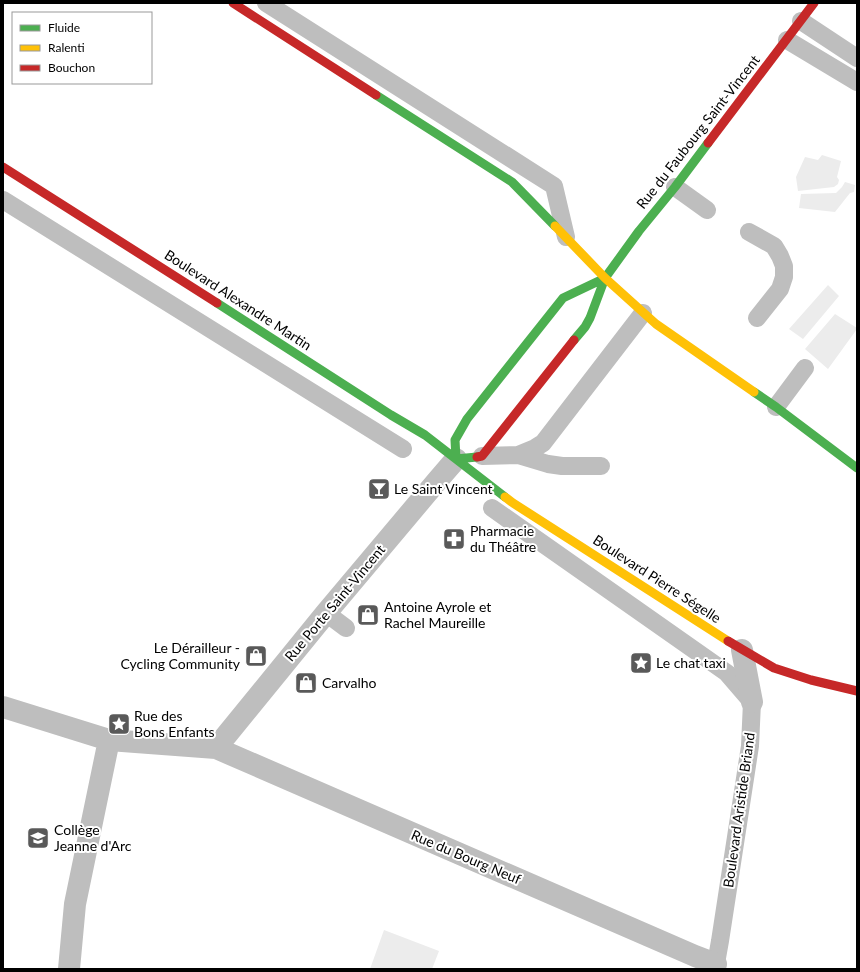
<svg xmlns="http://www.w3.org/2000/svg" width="860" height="972" font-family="Lato,sans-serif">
	<rect width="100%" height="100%" fill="#fff"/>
	<!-- green -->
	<path fill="#ececec" d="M822,155l19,6 -4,16 2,3 -1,4 -4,3 -36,4 -2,-14 9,-20 13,3z
		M845,182l10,3 -1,7 -4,1 -15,19 -36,-4 2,-14 35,-1 6,-6z
		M828,285l11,11 -36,43 -14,-10z
		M835,314l22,14v1l-29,40 -23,-20z
		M384,930l55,21 -7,18h-62z"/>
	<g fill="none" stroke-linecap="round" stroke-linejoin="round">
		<!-- lane -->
		<path stroke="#bebebe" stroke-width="18" d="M266,3l288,183 12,51
			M801,21l56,37
			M787,40l70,42
			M675,187l32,23
			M3,200l400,249
			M749,232l25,14 6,10 4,10v11l-4,12 -23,29
			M776,407l29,-39
			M518,455l17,-7 8,-5 100,-130
			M482,456l36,-1 30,9 14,2h39
			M492,508l235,165 25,29 -2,44 -30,195 -5,28
			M326,613l20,15"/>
		<!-- street -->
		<path stroke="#bebebe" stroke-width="22" d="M742,650l10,52
			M3,707l106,33 107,8 479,208 21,8
			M216,748l110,-135 111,-132 19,-22
			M69,969l6,-65 34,-164"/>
		<!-- fast -->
		<path stroke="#4caf50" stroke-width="9" d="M376,95l136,87 43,44
			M217,303l174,112 34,20 80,62
			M574,340l11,-13 5,-9 15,-40 34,-47 36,-44 33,-44
			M754,392l22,15 81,61
			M477,457l-21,2 -1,-19 12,-21 96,-121 42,-20"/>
		<!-- slow -->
		<path stroke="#ffc107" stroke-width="9" d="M555,226l50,52 51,46 98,68
			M505,497l8,6 215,138"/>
		<!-- jam -->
		<path stroke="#c62828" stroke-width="9" d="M233,3l143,92
			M708,143l106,-140
			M3,167l214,136
			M477,457l5,-1 92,-116
			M728,641l46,27 37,12 46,11"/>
	</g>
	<!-- icons -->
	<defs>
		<g id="bar-square" transform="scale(1.15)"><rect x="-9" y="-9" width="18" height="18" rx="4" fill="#595959" stroke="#fff"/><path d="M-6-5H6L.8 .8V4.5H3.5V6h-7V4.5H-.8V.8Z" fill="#fff"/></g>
		<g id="pharmacy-square" transform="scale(1.15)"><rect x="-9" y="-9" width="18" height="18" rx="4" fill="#595959" stroke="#fff"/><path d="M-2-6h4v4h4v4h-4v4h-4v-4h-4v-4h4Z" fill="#fff"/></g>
		<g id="shop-square" transform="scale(1.15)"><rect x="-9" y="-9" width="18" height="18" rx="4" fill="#595959" stroke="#fff"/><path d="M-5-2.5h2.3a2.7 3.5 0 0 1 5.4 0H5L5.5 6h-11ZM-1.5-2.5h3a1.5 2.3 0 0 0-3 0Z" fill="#fff"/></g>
		<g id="sight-square" transform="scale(1.15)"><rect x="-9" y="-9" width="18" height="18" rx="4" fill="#595959" stroke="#fff"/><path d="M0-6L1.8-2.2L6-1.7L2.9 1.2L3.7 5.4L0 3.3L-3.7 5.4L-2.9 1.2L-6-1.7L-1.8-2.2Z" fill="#fff"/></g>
		<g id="school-square" transform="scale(1.15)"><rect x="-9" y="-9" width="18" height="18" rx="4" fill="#595959" stroke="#fff"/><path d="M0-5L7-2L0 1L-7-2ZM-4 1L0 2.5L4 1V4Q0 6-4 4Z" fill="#fff"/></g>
	</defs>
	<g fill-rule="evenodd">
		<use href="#bar-square" x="379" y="489"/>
		<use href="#pharmacy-square" x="454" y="539"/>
		<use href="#shop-square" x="368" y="615"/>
		<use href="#shop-square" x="256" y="656"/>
		<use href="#sight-square" x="641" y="663"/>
		<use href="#shop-square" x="306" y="683"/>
		<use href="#sight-square" x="119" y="724"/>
		<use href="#school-square" x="38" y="838"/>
	</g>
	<g text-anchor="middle" stroke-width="4" stroke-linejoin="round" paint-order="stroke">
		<!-- street labels -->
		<g font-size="14" fill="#000" stroke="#fff">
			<text transform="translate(698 132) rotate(-52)" y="5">Rue du Faubourg Saint-Vincent</text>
			<text transform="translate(238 300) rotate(33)" y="5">Boulevard Alexandre Martin</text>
			<text transform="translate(657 579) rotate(33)" y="5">Boulevard Pierre Ségelle</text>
			<text transform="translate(335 603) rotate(-50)" y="5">Rue Porte Saint-Vincent</text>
			<text transform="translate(739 810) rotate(-82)" y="5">Boulevard Aristide Briand</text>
			<text transform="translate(466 857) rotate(23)" y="5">Rue du Bourg Neuf</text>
		</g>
		<!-- poi labels -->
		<g font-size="14" fill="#000" stroke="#fff" text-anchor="start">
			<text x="394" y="494">Le Saint Vincent</text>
			<text x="470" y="536">Pharmacie<tspan x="470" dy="16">du Théâtre</tspan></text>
			<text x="384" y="612">Antoine Ayrole et<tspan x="384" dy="16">Rachel Maureille</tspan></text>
			<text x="240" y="653" text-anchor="end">Le Dérailleur -<tspan x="240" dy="16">Cycling Community</tspan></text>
			<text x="656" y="668">Le chat taxi</text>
			<text x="322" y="688">Carvalho</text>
			<text x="134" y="721">Rue des<tspan x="134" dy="16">Bons Enfants</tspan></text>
			<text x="54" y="835">Collège<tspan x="54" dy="16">Jeanne d'Arc</tspan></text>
		</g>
	</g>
	<!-- border -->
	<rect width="860" height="972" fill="none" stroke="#000000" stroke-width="8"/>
	<!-- legend -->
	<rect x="12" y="12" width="140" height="72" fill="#ffffff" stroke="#999999"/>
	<rect x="20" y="25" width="20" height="6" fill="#4caf50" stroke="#999999"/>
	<text x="48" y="32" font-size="12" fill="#000000">Fluide</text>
	<rect x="20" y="45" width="20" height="6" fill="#ffc107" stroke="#999999"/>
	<text x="48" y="52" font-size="12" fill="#000000">Ralenti</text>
	<rect x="20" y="65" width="20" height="6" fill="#c62828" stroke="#999999"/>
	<text x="48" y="72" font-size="12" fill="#000000">Bouchon</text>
</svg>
